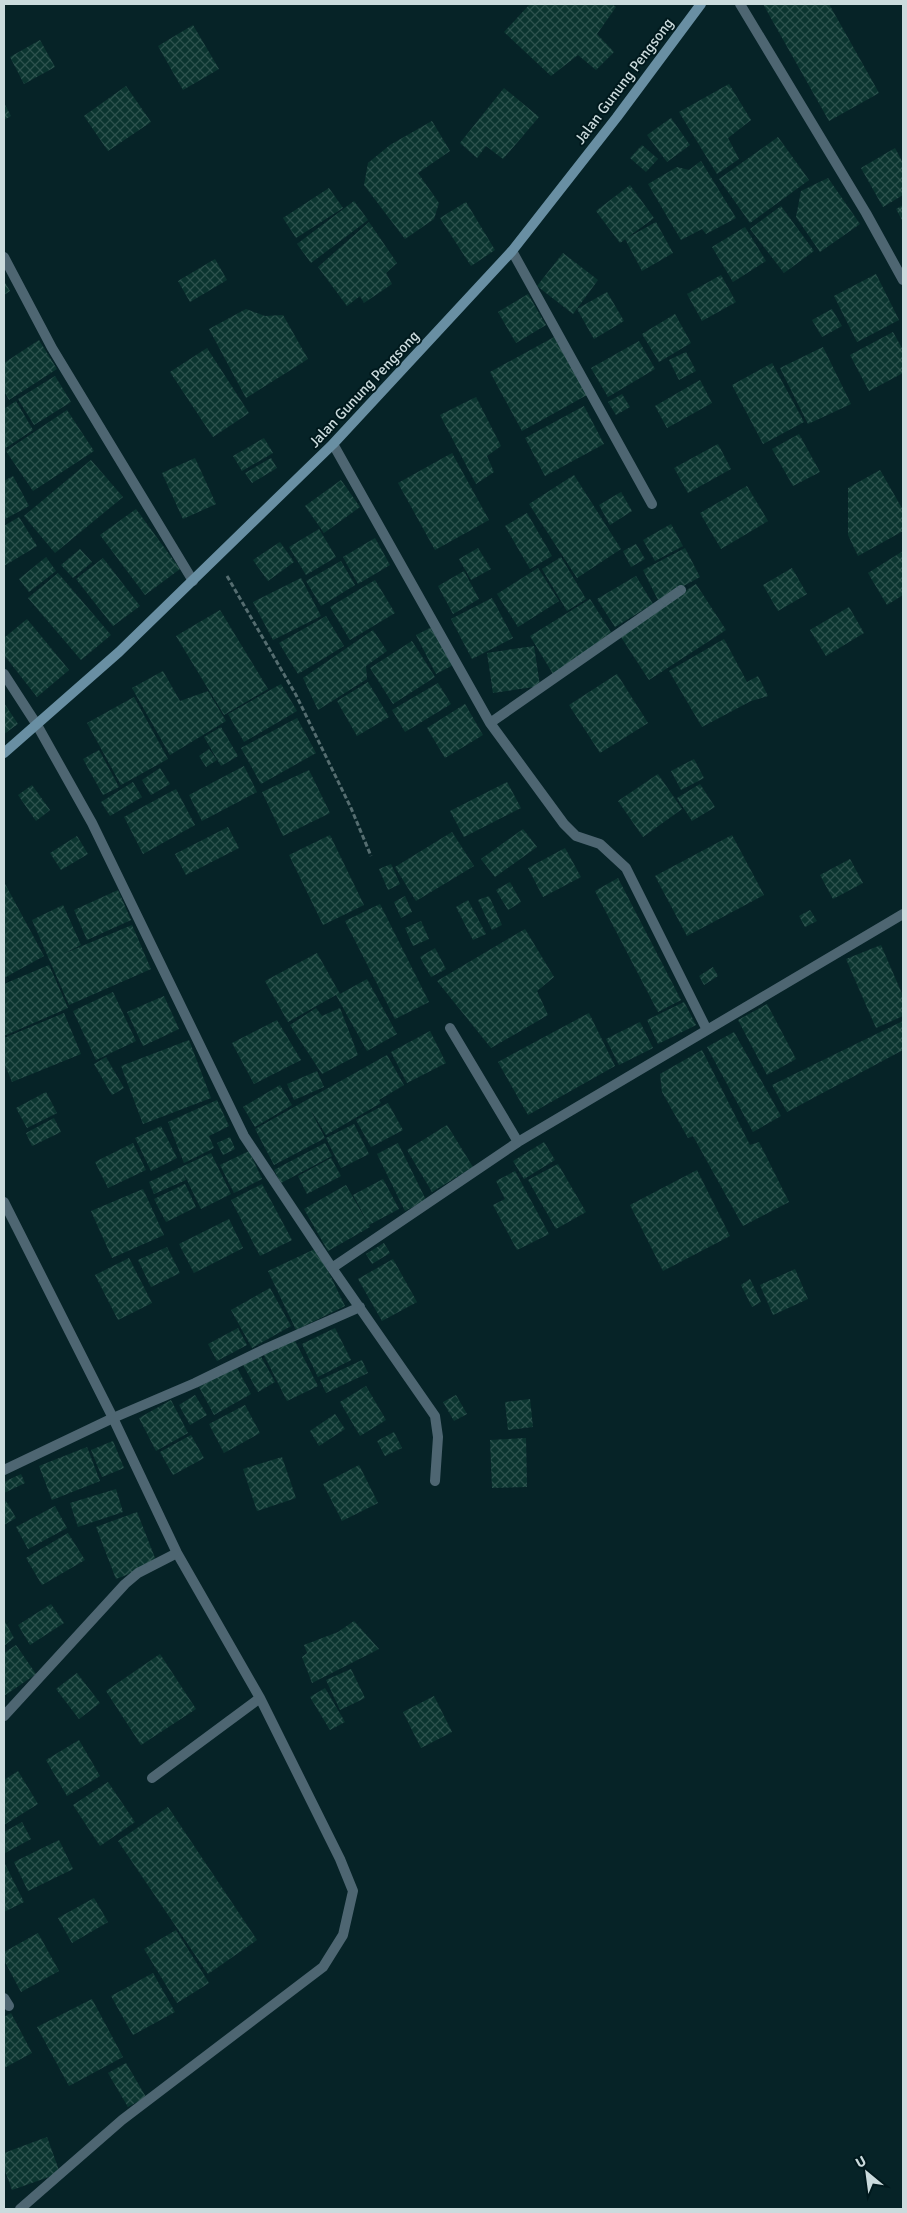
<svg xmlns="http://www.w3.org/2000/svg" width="907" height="2213" font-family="Signika,sans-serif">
	<defs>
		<pattern id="building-cross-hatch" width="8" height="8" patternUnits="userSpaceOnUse" patternTransform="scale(1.25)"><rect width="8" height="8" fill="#0b3530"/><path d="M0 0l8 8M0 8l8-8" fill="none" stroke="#2d524e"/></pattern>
	</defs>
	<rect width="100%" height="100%" fill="#062327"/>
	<!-- building -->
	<path fill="url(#building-cross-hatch)" d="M530,4h82l4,3 -19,27 17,18 -18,18 -18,-15 -27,21 -47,-44z
		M763,4h66l50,89 -50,28z
		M193,25l26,44 -36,21 -25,-44z
		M40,40l15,27 -31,17 -14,-27z
		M729,84l22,36 -23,18 11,21 -22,15 -38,-62z
		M126,86l25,36 -43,29 -24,-35z
		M504,88l35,29 -36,42 -17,-13 -9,12 -17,-15z
		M4,103l7,13 -7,4z
		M671,118l19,27 -23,17 -20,-27z
		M432,121l18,30 -32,22 21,30 -5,16 -29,20 -41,-54 4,-22 22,-18z
		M778,137l31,43 -59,43 -31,-44z
		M642,145l16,14 -12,13 -16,-14z
		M895,148l8,15v32l-20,12 -22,-39z
		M701,161l35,57 -30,16 -4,-5 -21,11 -33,-56 29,-17 12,3z
		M828,178l32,46 -40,28 -24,-35 5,-26z
		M630,185l24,33 -34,25 -24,-32z
		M329,188l14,20 -47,30 -13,-20z
		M354,201l14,19 -57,43 -14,-19z
		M466,202l29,48 -24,16 -31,-48z
		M903,205v17l-7,-13z
		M781,206l33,45 -30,22 -34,-44z
		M369,222l28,41 -11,10 6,11 -28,19 -4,-7 -13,10 -29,-39z
		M656,222l17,31 -31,18 -17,-32z
		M745,227l21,34 -33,21 -21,-35z
		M563,253l35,27 -25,34 -36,-28z
		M215,259l12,21 -37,22 -12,-21z
		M876,274l23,46 -42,22 -23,-46z
		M721,275l15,27 -34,19 -15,-27z
		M4,281l6,10 -6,4z
		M607,292l17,29 -30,18 -17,-30z
		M528,294l18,31 -30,18 -18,-31z
		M246,309l19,7 18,-1 25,44 -62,39 -37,-69z
		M832,309l10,17 -20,11 -10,-17z
		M675,314l16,29 -32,19 -17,-28z
		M893,332l10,18v23l-34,18 -19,-36z
		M556,336l31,59 -65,36 -32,-59z
		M39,340l18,29 -48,31 -5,-9v-28z
		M639,341l16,28 -47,28 -17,-29z
		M823,347l28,57 -43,20 -28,-56z
		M207,348l42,65 -36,24 -43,-65z
		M686,352l10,19 -17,9 -10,-20z
		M772,363l32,59 -41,22 -31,-59z
		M55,376l16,26 -37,23 -16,-26z
		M700,380l12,23 -45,25 -12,-22z
		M622,394l8,13 -14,8 -8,-13z
		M476,397l25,49 -14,10 7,16 -18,12 -36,-69z
		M16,401l17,29 -29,19v-40z
		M584,406l20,38 -59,32 -20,-38z
		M67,410l27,41 -61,40 -27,-40z
		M799,434l21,38 -27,14 -21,-37z
		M264,438l9,15 -31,18 -9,-15z
		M718,444l13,25 -43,24 -14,-25z
		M452,453l37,67 -54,30 -37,-67z
		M195,458l21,46 -33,15 -21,-46z
		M271,458l6,10 -25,15 -7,-10z
		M91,460l32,37 -68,56 -31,-37z
		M880,470l23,40v21l-45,25 -10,-21v-47z
		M574,475l47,74 -44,29 -48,-74z
		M13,476l16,30 -24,13 -1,-38z
		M341,480l19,27 -36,26 -19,-27z
		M747,486l21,35 -47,28 -21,-36z
		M621,492l11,19 -22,14 -11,-20z
		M136,509l44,60 -35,26 -45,-60z
		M527,513l25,43 -22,13 -25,-43z
		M19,517l18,29 -33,20v-40z
		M671,524l12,22 -28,15 -12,-21z
		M319,529l17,28 -30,18 -17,-28z
		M375,538l15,27 -32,19 -15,-27z
		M280,542l14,20 -26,19 -15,-21z
		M636,544l9,15 -14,8 -8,-16z
		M478,548l13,21 -20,11 -12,-21z
		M685,548l15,29 -42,23 -15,-30z
		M80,549l12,13 -19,16 -12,-13z
		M903,551v44l-16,10 -19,-32z
		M46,557l10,14 -27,21 -10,-13z
		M561,557l25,42 -19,12 -25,-42z
		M103,558l37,48 -27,20 -37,-47z
		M341,561l14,24 -34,21 -15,-25z
		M538,568l21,33 -41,26 -21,-33z
		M792,568l15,26 -29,17 -15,-26z
		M464,571l15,28 -26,15 -15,-28z
		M58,573l53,62 -30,25 -53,-62z
		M636,576l17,28 -38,23 -18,-28z
		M301,578l20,38 -48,24 -20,-38z
		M375,580l20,33 -45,27 -20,-33z
		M696,584l30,46 -77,50 -30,-46z
		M492,598l21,40 -41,21 -21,-40z
		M590,599l24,38 -61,37 -23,-38z
		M849,607l15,26 -38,23 -16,-26z
		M220,610l48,79 -44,26 -48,-79z
		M326,616l18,30 -46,28 -19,-31z
		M27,619l42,51 -32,27 -33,-42v-17z
		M432,627l21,38 -17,9 -20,-39z
		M373,630l14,21 -21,15 1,13 -49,31 -15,-32z
		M724,639l23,43 11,-6 10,20 -17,5 -49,26 -33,-56z
		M412,641l23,36 -42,27 -23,-36z
		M534,646l6,40 -47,7 -6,-40z
		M163,671l17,30 28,-10 18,30 -56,34 -38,-67z
		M617,674l31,49 -48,30 -31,-48z
		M368,682l21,35 -32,19 -20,-35z
		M438,683l13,21 -46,28 -13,-22z
		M281,684l16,27 -53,31 -16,-28z
		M134,697l34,62 -47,26 -34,-62z
		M4,703l14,21 -14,10z
		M465,704l18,31 -38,23 -18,-30z
		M297,718l19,35 -55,31 -20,-36z
		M221,727l17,29 -17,10 -17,-29z
		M209,749l8,11 -11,7 -7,-11z
		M99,750l20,37 -16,8 -20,-36z
		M694,759l10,19 -23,12 -10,-19z
		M244,766l13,26 -55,29 -13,-26z
		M160,768l10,16 -19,11 -9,-15z
		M309,770l21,43 -47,23 -21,-44z
		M658,774l24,35 -39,28 -25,-36z
		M133,782l9,15 -32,19 -9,-14z
		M507,782l14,26 -57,29 -14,-26z
		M700,784l15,23 -23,14 -15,-23z
		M32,785l18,25 -14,11 -18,-26z
		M176,789l19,36 -52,29 -19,-37z
		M228,827l11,21 -53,27 -11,-21z
		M523,829l14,18 -42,30 -14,-18z
		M452,832l22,34 -58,35 -21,-34z
		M330,835l34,70 -41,20 -34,-70z
		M732,835l32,60 -77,41 -32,-60z
		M77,836l11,18 -27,16 -11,-17z
		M565,848l16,29 -38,20 -15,-29z
		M850,859l13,24 -30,16 -13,-24z
		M391,864l9,20 -12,6 -9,-21z
		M618,878l63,122 -23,12 -63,-121z
		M4,882l40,74 -40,22z
		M510,882l11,20 -13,8 -12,-20z
		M118,890l13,30 -44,20 -13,-30z
		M405,896l7,16 -11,6 -7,-16z
		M489,896l13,29 -10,5 -14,-30z
		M468,900l18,34 -13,6 -17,-33z
		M380,904l49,98 -34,17 -50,-98z
		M63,905l18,40 -18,9 69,-29 19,44 -82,36 -37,-85z
		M810,910l7,11 -12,6 -6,-11z
		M421,921l8,18 -16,7 -8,-18z
		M525,929l29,48 -17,14 11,24 -57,33 -54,-67z
		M881,945l22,51v20l-27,12 -30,-69z
		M435,948l11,21 -15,8 -11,-20z
		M317,953l23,41 27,-15 30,55 -30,17 -31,-56 -48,27 -23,-41z
		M49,965l19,43 -64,28v-52z
		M713,967l5,9 -14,9 -5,-9z
		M113,992l23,49 -40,19 -23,-49z
		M164,996l15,33 -36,17 -16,-34z
		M684,1002l12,23 -38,19 -11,-24z
		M767,1004l29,55 -29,16 -29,-55z
		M316,1008l6,8 18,-8 18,47 -36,19 -32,-49z
		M64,1013l17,41 -69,28 -8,-19v-25z
		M589,1013l26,53 -87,49 -30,-53z
		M277,1020l24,40 -47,24 -22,-41z
		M903,1021v29l-116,62 -15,-27z
		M640,1022l13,26 -34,17 -13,-26z
		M430,1031l16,32 -39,20 -16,-31z
		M734,1032l47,84 -28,16 -46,-85z
		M189,1040l22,58 -68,26 -22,-58z
		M702,1050l48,95 9,-3 30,60 -46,24 -50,-90 -5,2 -26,-46 -2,-18z
		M387,1055l17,30 -25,15 2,3 -55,32 -16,-26 15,29 -51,27 -19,-36z
		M106,1057l18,31 -12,7 -18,-31z
		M317,1071l7,16 -30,13 -7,-16z
		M280,1085l12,20 -37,22 -12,-20z
		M46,1092l11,21 -30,15 -11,-20z
		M217,1100l12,26 -20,10 5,12 -30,15 -16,-41z
		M388,1103l15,27 -32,17 -15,-27z
		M54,1118l7,14 -29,14 -6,-13z
		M354,1124l15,30 -28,14 -15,-30z
		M447,1125l26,42 -41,25 -25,-42z
		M161,1126l16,32 -26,13 -16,-33z
		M230,1137l5,12 -12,6 -6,-12z
		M544,1142l11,18 -31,19 -11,-18z
		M133,1143l13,27 -38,18 -13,-26z
		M325,1143l7,13 -51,27 -7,-13z
		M398,1143l28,57 -21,11 -28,-57z
		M249,1151l13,28 -28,14 -14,-28z
		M211,1153l20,41 -30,15 -18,-37 3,8 -32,14 -5,-12z
		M331,1158l10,18 -34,18 -9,-18z
		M558,1164l28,48 -30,17 -28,-49z
		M697,1170l33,66 -67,35 -33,-66z
		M515,1171l34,63 -32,16 -24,-45 12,-6 -9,-18z
		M383,1179l16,30 -30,16 -16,-30z
		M185,1184l11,23 -30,15 -12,-23z
		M262,1184l30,56 -32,16 -29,-56z
		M346,1185l24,42 -42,24 -24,-42z
		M143,1189l21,46 -52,23 -21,-47z
		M229,1219l14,29 -49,25 -15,-29z
		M384,1243l6,10 -18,11 -6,-10z
		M167,1247l13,26 -29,14 -13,-27z
		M317,1248l28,58 -49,24 -28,-59z
		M129,1258l23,45 -34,17 -23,-45z
		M393,1259l24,43 -35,19 -24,-42z
		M795,1269l13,30 -35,16 -13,-30z
		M750,1279l11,23 -9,5 -11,-22z
		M270,1288l21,38 -39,22 -21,-38z
		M238,1328l9,17 -30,16 -9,-17z
		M335,1328l16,32 -33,17 -16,-33z
		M294,1339l24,47 -31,15 -23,-46z
		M259,1353l16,29 -17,10 -16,-29z
		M362,1360l6,13 -42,20 -6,-13z
		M236,1366l15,28 -37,21 -15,-28z
		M366,1386l20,34 -26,16 -20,-34z
		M195,1395l12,20 -17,10 -11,-20z
		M456,1395l11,19 -13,7 -11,-19z
		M530,1399l3,28 -25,3 -3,-28z
		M171,1400l17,33 -32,18 -17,-33z
		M245,1405l15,28 -36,20 -15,-29z
		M335,1414l10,15 -26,17 -9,-15z
		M394,1432l8,16 -17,8 -8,-15z
		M191,1435l13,23 -31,17 -13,-23z
		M526,1438l1,49 -35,1 -2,-48z
		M113,1441l11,27 -22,9 -11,-27z
		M87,1447l13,34 -48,19 -13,-34z
		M282,1457l14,41 -39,13 -14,-42z
		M359,1465l19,38 -36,18 -19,-37z
		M21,1474l4,9 -21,10v-11z
		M116,1489l7,23 -45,15 -8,-24z
		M6,1501l10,17 -12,7v-23z
		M55,1506l12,22 -39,21 -12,-22z
		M137,1512l20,51 -41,16 -20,-52z
		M68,1533l17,27 -43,25 -16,-27z
		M51,1604l13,19 -34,22 -12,-20z
		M4,1620l10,18 -10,8z
		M354,1621l25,28 -67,34 -10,-26 5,-4 -3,-8 34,-13z
		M16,1645l20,29 -32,22v-43z
		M160,1654l36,55 -55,36 -35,-54z
		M351,1669l14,29 -25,12 -14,-30z
		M77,1673l23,30 -21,16 -23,-30z
		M325,1688l20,34 -15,8 -20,-33z
		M434,1696l18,36 -31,16 -18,-36z
		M79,1740l21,36 -33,20 -21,-36z
		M18,1771l20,33 -34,21v-45z
		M108,1782l27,40 -35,24 -27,-41z
		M168,1807l89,133 -49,34 -90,-133z
		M22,1822l9,17 -26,14 -1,-21z
		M59,1840l14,29 -45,22 -14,-29z
		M4,1862l20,40 -20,10z
		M94,1898l14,24 -36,21 -14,-25z
		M176,1930l33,53 -32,20 -33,-54z
		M38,1933l21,38 -38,21 -17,-32v-8z
		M153,1973l22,39 -42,23 -22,-39z
		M92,1999l31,58 -54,29 -32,-59z
		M11,2013l21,40 -28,15v-51z
		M126,2063l20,34 -18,10 -20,-34z
		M47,2137l13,36 -48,17 -8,-22v-15z"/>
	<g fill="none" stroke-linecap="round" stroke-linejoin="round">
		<!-- path -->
		<path stroke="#556d70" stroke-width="3" stroke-dasharray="5 2.5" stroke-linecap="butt" d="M227,576l69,119 55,113 20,48"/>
		<!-- street -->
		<path stroke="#4e6672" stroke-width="10" d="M740,4l126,209 37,67
			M512,251l140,253
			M4,257l48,91 141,233
			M333,444l157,279 74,101 12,12 24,8 26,24 80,160
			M4,674l33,51 55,98 152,313 88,132 186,-126 385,-228
			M490,723l191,-133
			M450,1028l68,114
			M4,1202l109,216 64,135 83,145 80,161 13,32 -10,44 -20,32 -201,153 -102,89
			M332,1268l103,148 3,21 -3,44
			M4,1470l109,-52 82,-35 72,-35 93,-41
			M4,1716l121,-132 13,-11 39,-20
			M152,1778l108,-80
			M4,1998l5,8"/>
		<!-- secondary -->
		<path stroke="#698fa3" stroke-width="10" d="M4,753l115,-101 214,-208 179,-193 105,-134 84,-113"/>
	</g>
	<g text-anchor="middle" stroke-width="4" stroke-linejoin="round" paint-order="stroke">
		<!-- street labels -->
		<g font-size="15" fill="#cbdbdd" stroke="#00191d">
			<text transform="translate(624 81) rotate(-53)" y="5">Jalan Gunung Pengsong</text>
			<text transform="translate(364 389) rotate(-47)" y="5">Jalan Gunung Pengsong</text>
		</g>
	</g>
	<!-- border -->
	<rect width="907" height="2213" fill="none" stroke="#cbdbdd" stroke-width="10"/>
	<!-- north arrow -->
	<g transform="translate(867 2173) rotate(331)" stroke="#00191d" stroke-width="4" paint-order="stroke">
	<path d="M0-4L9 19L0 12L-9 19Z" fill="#cbdbdd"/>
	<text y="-8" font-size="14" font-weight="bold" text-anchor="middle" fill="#cbdbdd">U</text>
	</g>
</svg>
